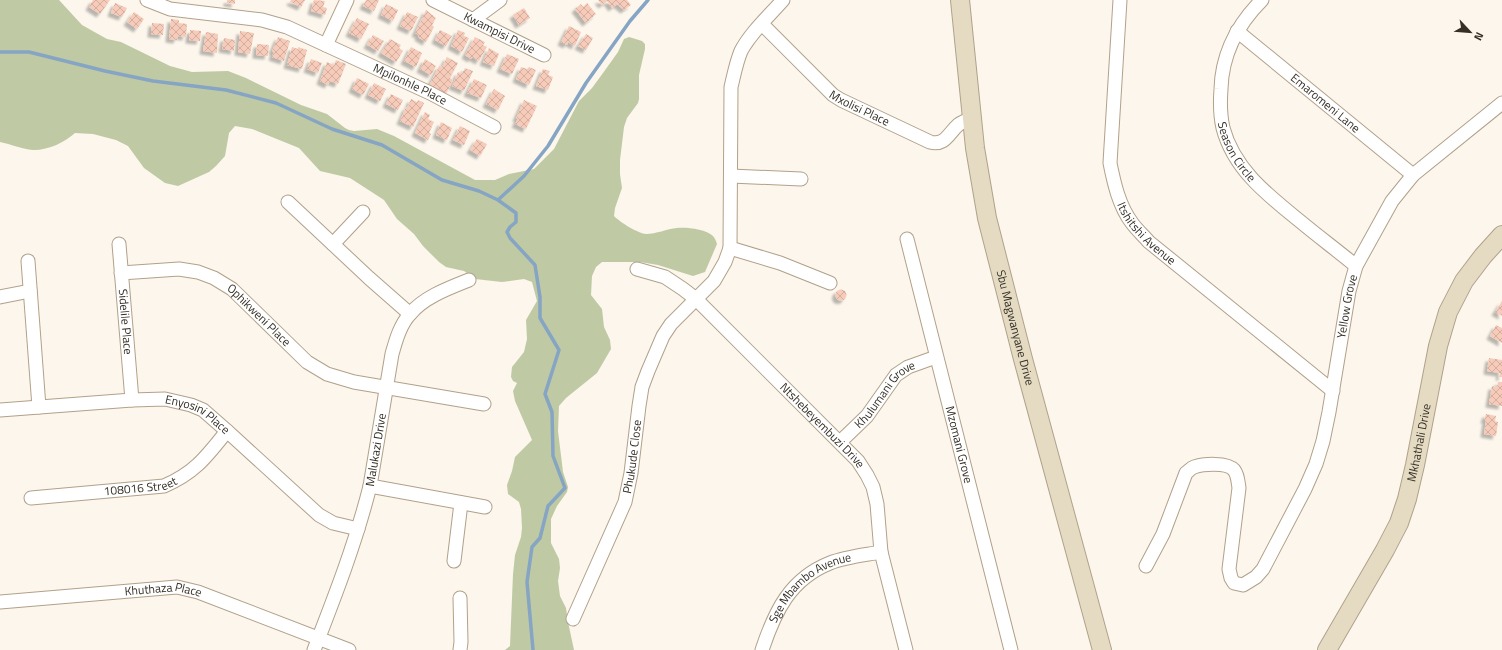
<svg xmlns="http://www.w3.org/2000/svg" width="1502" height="650" font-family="'Titillium Web',sans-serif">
	<defs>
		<pattern id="building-cross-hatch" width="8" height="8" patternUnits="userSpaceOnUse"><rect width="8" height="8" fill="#f7cbba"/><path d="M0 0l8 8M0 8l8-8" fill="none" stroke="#d4afa0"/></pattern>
		<filter id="shadow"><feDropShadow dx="-3.5" dy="3.5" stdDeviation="1" flood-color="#0004"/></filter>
	</defs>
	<rect width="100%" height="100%" fill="#fcf6ec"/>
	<!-- green -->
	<path fill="#bfcaa4" d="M0,0h59l23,25 25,14 14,3 49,24 22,6 36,-1 18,7 55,27 26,9 18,14 4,2 5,1 23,-2 17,7 81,44h20l14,-6 25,-5 20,-20 25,-48 13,-13 11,-15 15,-21 6,-13 5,-2 13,4 3,3v5l-6,26v24l-1,4 -11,15 -3,9 -4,33v14l2,14 -7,20 -1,8c6,6 23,17 32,18 10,0 21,-5 31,-6 9,-1 29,1 36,8 2,2 3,5 4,8l-12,28 -12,4 -35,-11 -18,-3h-38l-6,5 -4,9 -1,19 11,14 2,18 6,13 1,9 -14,24 -31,25 -7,8 -1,25 5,41 5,15 -1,5 -10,14 -6,13v24l8,16 1,9 -2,13 2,15 6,12 2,14 6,28h-69l5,-4 3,-72 2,-19 6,-18 1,-9 -1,-19 -2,-7 -11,-8 -1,-9 5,-14 3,-14 17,-17 -17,-39 -2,-10 4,-8 -4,-2 -2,-4 1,-10 12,-15 3,-13 -1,-19 11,-19 -5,-19 -8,-3 -22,3 -27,-3 -11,-8 -18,-4 -7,-5 -16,-16 -9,-12 -17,-15 -13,-19 -34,-22 -30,-7 -21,-23 -47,-19 -17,-3 -6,7 -4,23 -9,10 -7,6 -31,14 -13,-3 -21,-15 -16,-22 -12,-6 -23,-6 -18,-1c-10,9 -26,17 -41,17 -9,0 -24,-6 -34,-8z"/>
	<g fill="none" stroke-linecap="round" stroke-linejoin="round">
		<!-- stream -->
		<path stroke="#86a4c3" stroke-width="3.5" d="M0,52h29l76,19 48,10 73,9 50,13 56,26 50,16 60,35 37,11 19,9 18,13v9l-6,5 -3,5 3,6 25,27 5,32v21l19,32 -14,44 7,18 1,44 12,32 -17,18 -8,32 -8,9 -5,35 6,68
			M498,200l26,-24 24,-30 38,-63 44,-62 18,-21"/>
	</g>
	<!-- building -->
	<path fill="url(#building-cross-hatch)" filter="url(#shadow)" d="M93,0h17l-10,14 -11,-7z
		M227,0h8v4l-8,-1z
		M291,0h14l-4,7 -11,-5z
		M314,0l11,1 -2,6 4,1 -2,7 -14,-4z
		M366,0h13l-5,11 -11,-5z
		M598,0h29l4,5 -7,5 -7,-6 -5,4 -5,-7 -5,4z
		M115,3l12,5 -5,9 -11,-4z
		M587,3l9,11 -10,9 -11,-14 6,-5 2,3z
		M386,4l12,6 -5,11 -12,-6z
		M524,8l6,10 -11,7 -6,-10z
		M426,10l10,8 -4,7 2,2 -8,15 -8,-5 1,-2 -4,-2z
		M134,12l10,7 -7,10 -10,-7z
		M407,12l11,5 -7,14 -11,-5z
		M357,18l12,6 -8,15 -12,-6z
		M171,19l8,1v3l8,1 -1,13 -8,-1 -1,4 -8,-1z
		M152,23l12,1 -1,11 -12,-1z
		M569,26l12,6 -6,14 -7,-4 -1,3 -6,-3z
		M190,30l11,1 -1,10 -11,-1z
		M440,30l12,6 -6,10 -11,-6z
		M458,30l7,3 -1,3 5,2 -7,14 -11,-6z
		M240,31l14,2 -4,21 -12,-2z
		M206,32l12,2 -1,19 -14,-2z
		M586,34l7,4 -7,12 -8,-4z
		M373,35l11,6 -6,10 -11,-6z
		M278,37l12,4 -6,20 -12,-4 2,-5 -2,-1z
		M475,37l10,5 -2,3 4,2 -8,14 -7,-4 -1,2 -6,-4z
		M224,38l11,2 -1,11 -12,-2z
		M390,39l11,6 -2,3 4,3 -7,11 -15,-9z
		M257,44l12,1 -1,11 -12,-1z
		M292,47l6,2v-2l9,3 -5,19 -15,-4z
		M411,47l11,6 -6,14 -12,-6z
		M489,48l10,6 -5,12 -11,-4z
		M507,54l12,5 -7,15 -12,-5z
		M447,57l11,6 -8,15 3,2 -7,14 -17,-8 10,-20 3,1z
		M311,59l11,4 -4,10 -11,-4z
		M425,59l11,7 -5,9 -11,-6z
		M336,60l10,4 -8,20 -8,-3 -2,4 -8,-4 7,-19 7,3z
		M521,67l6,2 2,-2 7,3 -7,15 -13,-6z
		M465,68l8,3 -9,20 -12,-5 6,-14 4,2z
		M543,69l7,2 -2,4 5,2 -5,13 -12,-4z
		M357,78l12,6 -6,11 -11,-6z
		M474,79l13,6 -6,13 -14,-5z
		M374,83l12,6 -6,12 -12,-6z
		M494,89l11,7 -7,14 -12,-6z
		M391,94l12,6 -5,10 -12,-6z
		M411,99l6,3 1,-2 6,3 -11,24 -13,-6 6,-14 1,1z
		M524,100l13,6 -11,23 -11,-5 3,-5 -2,-1z
		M425,112l5,3 -2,4 6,3 -5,11 2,1 -3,6 -13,-7z
		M441,122l11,6 -5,12 -11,-5z
		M460,126l10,5 -6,14 -11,-5z
		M477,139l10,5 -7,12 -10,-6z
		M835.5 295a5.5 5.5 0 1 1 11 0a5.5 5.5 0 1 1-11 0Z
		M1502,301v15l-7,-4z
		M1496,325l6,3v15l-12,-7z
		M1489,358l13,2v17h-3l1,-4 -13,-2z
		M1498,382h4v24l-13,-2 3,-18 5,1z
		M1486,414l10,2 -1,5 3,1 -2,14 -12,-2 2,-14h-2z"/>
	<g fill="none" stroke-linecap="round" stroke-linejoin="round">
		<!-- street casing -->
		<g stroke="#b1a18a" stroke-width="15">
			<g id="street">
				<path id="s1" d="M147,0l23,9 92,11 25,7 143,66 64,34"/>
				<path id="s2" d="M433,0l111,55"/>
				<path id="s3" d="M1120,0l-10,163c4,20 9,43 22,60 5,7 12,13 17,19l184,149"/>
				<path id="s4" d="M1262,0c-25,25 -40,53 -41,89 -1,13 -1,26 2,39 11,42 46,68 78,94 18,15 37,29 55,44"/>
				<path d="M473,20l27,-20"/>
				<path id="s5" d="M762,24l71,71 8,5 89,42c15,4 18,-8 28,-17 4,-3 9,-5 14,-7"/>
				<path id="s6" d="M1237,31l176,144"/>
				<path d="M326,45l21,-45"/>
				<path d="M731,176l70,3"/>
				<path d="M288,202l81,76 41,36"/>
				<path id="s7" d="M907,239l104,411"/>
				<path id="s8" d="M119,244l13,156"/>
				<path d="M333,244l30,-32"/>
				<path d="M730,248l50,15 50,20"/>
				<path d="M28,261l11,146"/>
				<path id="s9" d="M637,269l28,8 18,12 13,10 162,162 9,14 6,12 4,17 4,48 25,98"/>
				<path id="s10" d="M121,273l58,-4 19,3 16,6 18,11 75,73 20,12 27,8 130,22"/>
				<path d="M0,297l30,-6"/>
				<path id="s11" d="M0,410l132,-10 33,-1 26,6 12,5 24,21 92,84 14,8 25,6"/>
				<path id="s12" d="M840,442l27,-26 29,-41 12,-8 28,-10"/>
				<path d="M370,486l115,21"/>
				<path id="s13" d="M31,498l133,-12c31,-13 43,-30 63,-55"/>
				<path d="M454,561l7,-58"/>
				<path id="s14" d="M1146,566l17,-32 23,-61c3,-2 5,-5 8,-6 9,-3 33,-5 40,3 4,5 4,12 5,18l-10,81 2,9 3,5 9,2 13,-8 7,-8 42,-80 11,-25 7,-23 6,-29 20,-121 7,-25 36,-65 21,-26 89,-72"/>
				<path id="s15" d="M0,602l177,-15 21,5 151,58"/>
				<path id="s16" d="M573,619l52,-117 6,-29 8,-67 3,-19 6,-16 15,-35 8,-12 43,-43 11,-19 5,-14 1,-161c3,-12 5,-24 10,-36 10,-19 28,-35 42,-51"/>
				<path id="s17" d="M314,650c21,-54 42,-108 56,-164l22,-132c4,-14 8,-29 18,-40 14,-17 39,-26 59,-34"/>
				<path d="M460,650l1,-8 -1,-44"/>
				<path id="s18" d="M762,650c13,-39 28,-71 68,-87 15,-6 35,-8 51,-11"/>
			</g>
		</g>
		<!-- secondary casing -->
		<g stroke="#b1a18a" stroke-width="20">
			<g id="secondary">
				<path id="s19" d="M960,0l15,148 12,70 36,141 79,291"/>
				<path id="s20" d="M1327,650l58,-100 14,-27 8,-24 8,-34 23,-119 10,-34 16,-31 19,-25 19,-21"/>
			</g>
		</g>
		<!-- street -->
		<use href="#street" stroke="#fff" stroke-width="13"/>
		<!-- secondary -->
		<use href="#secondary" stroke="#e5dbc2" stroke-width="18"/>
	</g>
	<g text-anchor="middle" stroke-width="4" stroke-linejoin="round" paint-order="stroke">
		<!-- street labels -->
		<g font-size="12" fill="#352f26" stroke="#fcf6ec">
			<text dy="4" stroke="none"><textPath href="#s2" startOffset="74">Kwampisi Drive</textPath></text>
			<text dy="4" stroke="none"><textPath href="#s1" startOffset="279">Mpilonhle Place</textPath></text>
			<text dy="4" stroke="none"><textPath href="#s6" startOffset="114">Emaromeni Lane</textPath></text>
			<text dy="4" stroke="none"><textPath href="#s5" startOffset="130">Mxolisi Place</textPath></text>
			<text dy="4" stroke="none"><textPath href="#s4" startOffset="167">Season Circle</textPath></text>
			<text dy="4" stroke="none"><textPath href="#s3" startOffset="245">Itshitshi Avenue</textPath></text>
			<text dy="4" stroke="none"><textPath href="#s14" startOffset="582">Yellow Grove</textPath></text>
			<text dy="4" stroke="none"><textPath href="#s10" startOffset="153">Ophikweni Place</textPath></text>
			<text dy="4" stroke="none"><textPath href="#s8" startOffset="78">Sidelile Place</textPath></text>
			<text dy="4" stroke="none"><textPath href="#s19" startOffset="333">Sbu Magwanyane Drive</textPath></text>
			<text dy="4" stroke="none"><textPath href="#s12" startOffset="66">Khulumani Grove</textPath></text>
			<text dy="4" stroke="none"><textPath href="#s11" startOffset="202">Enyosini Place</textPath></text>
			<text dy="4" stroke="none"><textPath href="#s9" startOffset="246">Ntshebeyembuzi Drive</textPath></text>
			<text dy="4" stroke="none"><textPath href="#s20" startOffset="229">Mkhathali Drive</textPath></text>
			<text dy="4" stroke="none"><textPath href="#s7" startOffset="212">Mzomani Grove</textPath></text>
			<text dy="4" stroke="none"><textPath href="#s17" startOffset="210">Malukazi Drive</textPath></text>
			<text dy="4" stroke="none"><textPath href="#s16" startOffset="174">Phukude Close</textPath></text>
			<text dy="4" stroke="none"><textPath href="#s13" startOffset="110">108016 Street</textPath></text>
			<text dy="4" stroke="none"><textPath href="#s18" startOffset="83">Sge Mbambo Avenue</textPath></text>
			<text dy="4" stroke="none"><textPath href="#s15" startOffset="164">Khuthaza Place</textPath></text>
		</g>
	</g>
	<!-- north arrow -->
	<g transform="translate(1470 32) rotate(116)" stroke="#fcf6ec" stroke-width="3" paint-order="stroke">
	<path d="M0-3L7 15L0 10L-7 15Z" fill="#352f26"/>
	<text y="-6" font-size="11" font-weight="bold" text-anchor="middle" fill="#352f26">N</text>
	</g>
</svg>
